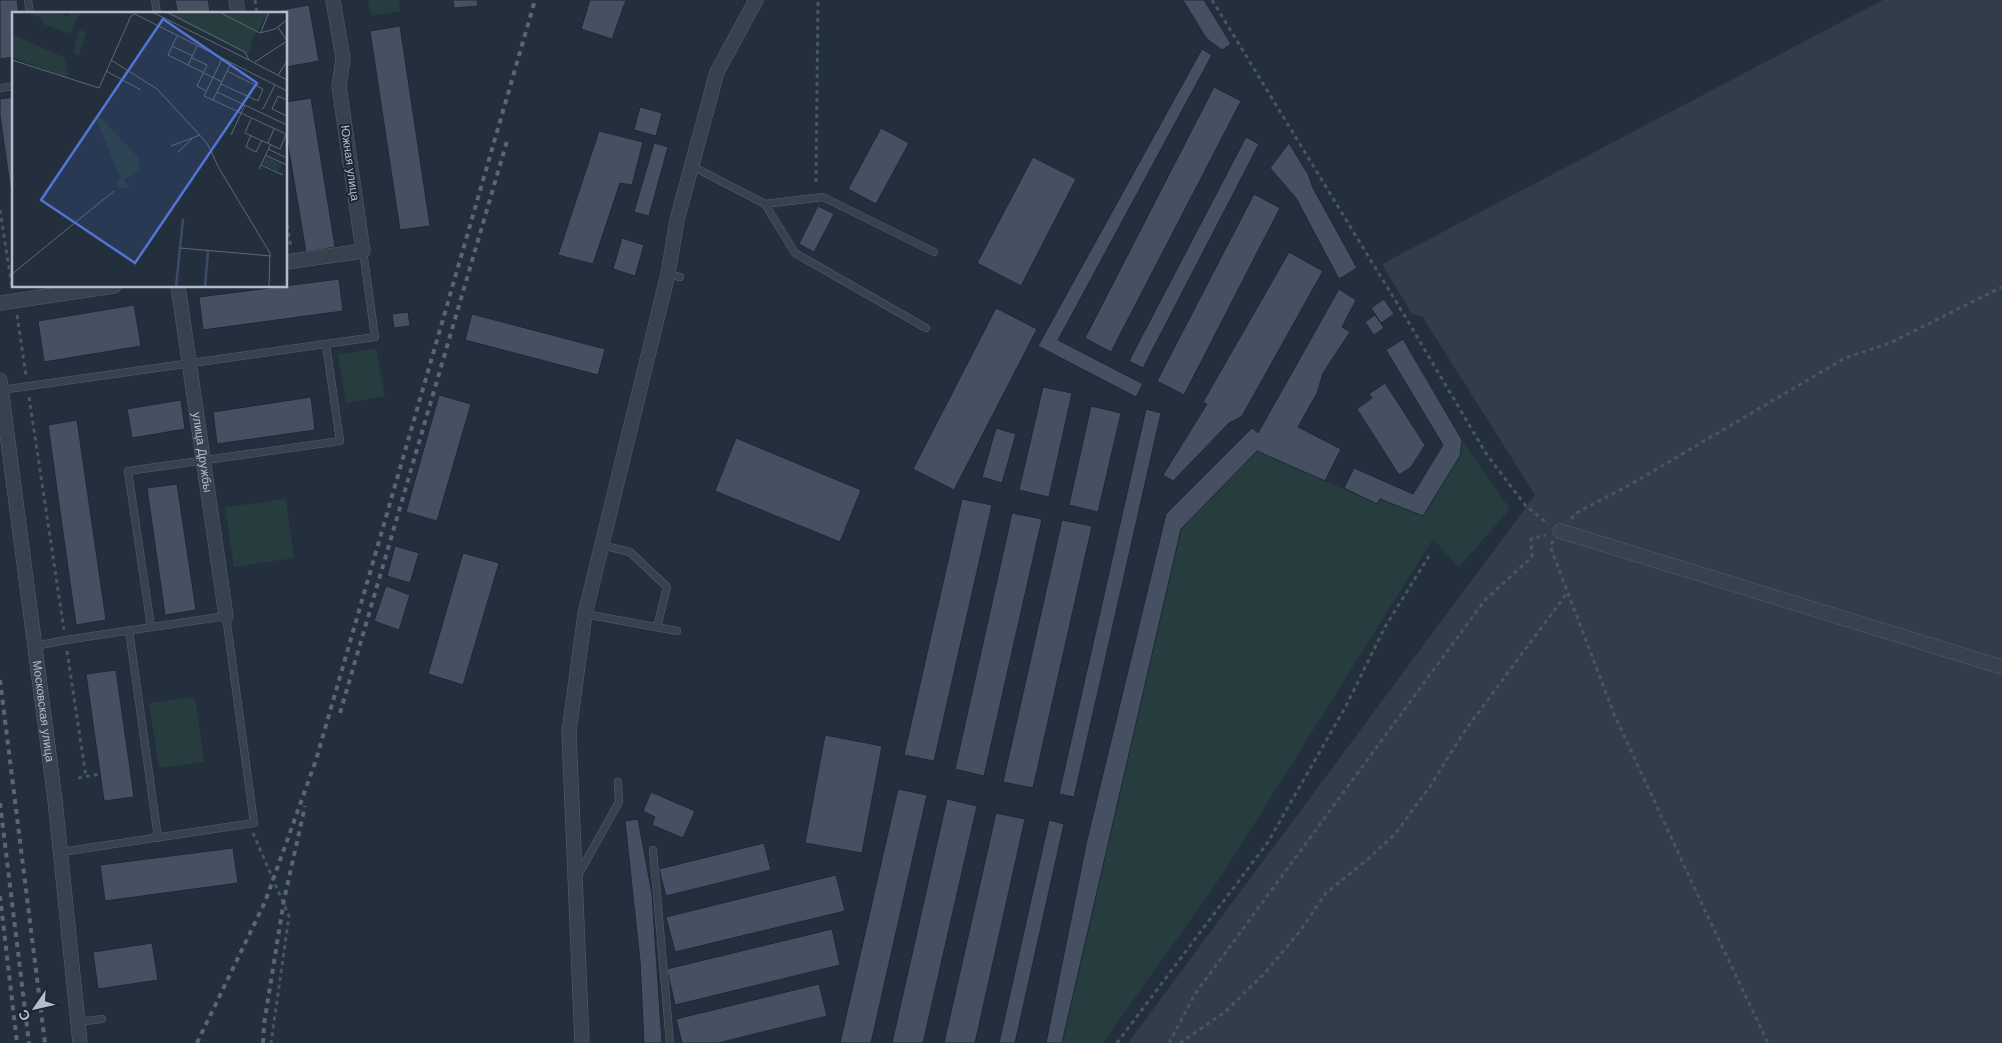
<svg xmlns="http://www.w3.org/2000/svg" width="2002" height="1043" font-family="Helvetica,sans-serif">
	<rect width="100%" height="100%" fill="#242f3e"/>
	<!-- airport -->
	<path fill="#323c4b" d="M1883,0h119v1043h-874l407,-548 -113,-179 -10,-2 -30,-50z"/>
	<!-- green -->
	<path fill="#263c3f" d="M368,0h31l1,11 -29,5z
		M376,348l9,48 -39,7 -8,-48z
		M1462,440l48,69 -51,58 -26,-28 -211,336 -119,168h-41l119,-514 76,-78 120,53 3,-5 43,17 37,-60z
		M286,499l8,59 -60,9 -9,-60z
		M195,697l9,65 -45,6 -10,-65z"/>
	<!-- building -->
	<path fill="#455162" stroke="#1f2835" d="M0,0h17l2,14h-5v43l-14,2z
		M175,0h33l2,11 -13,3h-19z
		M453,0h24l1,6 -24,2z
		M590,0h36l-14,39 -31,-10z
		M1183,0h21l27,44 -9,6 -16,-12z
		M309,5l10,56 -33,6v-53h-16v-2z
		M400,26l30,200 -30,4 -30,-199z
		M1202,49l10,6 -154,285 85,44 -7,13 -98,-51z
		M1214,87l27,14 -130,251 -26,-14z
		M14,97v118l-14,-100v-16z
		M311,98l24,149 -29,5 -20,-119v-31z
		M640,107l22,6 -6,23 -22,-6z
		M881,128l28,15 -33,61 -28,-15z
		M599,131l44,11 -11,43 -12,-2 -27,81 -35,-9z
		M1246,137l13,7 -116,224 -14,-7z
		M654,143l14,4 -19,69 -15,-4z
		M1289,143l19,31 5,14 44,80 -18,11 -43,-81 -26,-30z
		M1033,157l43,22 -55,107 -44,-23z
		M1254,194l26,14 -96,187 -27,-14z
		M818,206l16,8 -20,38 -15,-8z
		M622,238l22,7 -9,31 -22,-7z
		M1289,252l34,19 -81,145 -13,7 -56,58 -10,-6 44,-71 -4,-2z
		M339,279l4,32 -140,19 -4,-33z
		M1339,289l17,11 -14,27 8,5 -27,41 -6,20 -19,34 43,22 -16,32 -68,-30 -76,78 -119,514h-16l41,-203 79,-326 86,-86 6,5z
		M1384,299l10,15 -13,9 -10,-15z
		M134,305l7,41 -97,16 -6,-41z
		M996,308l41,21 -83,161 -41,-21z
		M408,312l2,14 -16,2 -2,-14z
		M472,314l133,35 -7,26 -133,-35z
		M1375,315l9,13 -10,7 -9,-13z
		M1403,339l59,101 -2,16 -37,60 -43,-17 -3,5 -33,-16 10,-20 59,26 30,-49 -57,-95z
		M1385,383l40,62 -14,22 -12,8 -42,-66 15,-11 -3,-4z
		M1043,387l29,6 -23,104 -30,-7z
		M439,395l32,9 -34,117 -31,-9z
		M311,397l4,33 -98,14 -4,-32z
		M181,400l4,29 -53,9 -5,-29z
		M1091,406l30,7 -23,99 -29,-7z
		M1146,409l15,4 -87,384 -15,-3z
		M77,420l29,200 -30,5 -28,-200z
		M996,428l20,6 -14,49 -20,-6z
		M736,438l125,52 -21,52 -125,-51z
		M177,484l19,126 -31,5 -18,-127z
		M962,499l30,6 -58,256 -30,-6z
		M1012,513l30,6 -58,257 -29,-7z
		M1062,520l30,6 -59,262 -30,-6z
		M395,546l24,7 -9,30 -23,-7z
		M463,553l36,10 -36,122 -35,-11z
		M386,586l24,9 -11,35 -25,-9z
		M116,670l18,127 -30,4 -18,-127z
		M825,735l57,11 -20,107 -57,-10z
		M898,789l29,6 -56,248h-31z
		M651,792l44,19 -12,27 -31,-13 3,-8 -12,-6z
		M947,799l30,7 -54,237h-31z
		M996,813l29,6 -50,224h-31z
		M638,819l14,75 10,149h-18l-4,-82 -15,-140z
		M1049,820l15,4 -49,219h-16z
		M764,843l7,27 -105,26 -7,-27z
		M233,848l5,35 -133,18 -5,-36z
		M836,875l9,36 -170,41 -9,-35z
		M832,929l8,36 -165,40 -8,-36z
		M152,943l6,37 -60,9 -5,-37z
		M819,984l8,32 -109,27h-36l-6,-24z"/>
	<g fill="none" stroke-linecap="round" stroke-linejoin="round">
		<!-- lane casing -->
		<g stroke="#565f6c" stroke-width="8">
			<path id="lane" d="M28,0l2,14
				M155,0l2,14
				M0,88l14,-2
				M692,166l73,38 30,49 131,75
				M765,204l58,-7 111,55
				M668,274l12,3
				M1,390l374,-53 -12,-86
				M601,545l29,7 37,35 -10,40
				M585,614l92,17
				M151,627l-23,-156 212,-30 -14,-97
				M129,630l29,208
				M35,646l31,-6 160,-24 28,207 -193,29
				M653,850l17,193
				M577,877l42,-75 -1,-20
				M78,1022l24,-3"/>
		</g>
		<!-- street casing -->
		<g stroke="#565f6c" stroke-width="15">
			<g id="street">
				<path d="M236,0l2,14"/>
				<path d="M286,262l77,-11 -24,-165 4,-27 -10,-59"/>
				<path id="s1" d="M178,286l48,330"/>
				<path d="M0,303l114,-17"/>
				<path id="s2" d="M0,380l55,420 25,243"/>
				<path d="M1560,531l442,136"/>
				<path d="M582,1043l-13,-311 16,-118 83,-340 9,-54 40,-148 39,-72"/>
			</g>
		</g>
		<!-- path -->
		<path stroke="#44595c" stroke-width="3" stroke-dasharray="4 4" stroke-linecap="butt" d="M255,0l2,14
			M1212,0l194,318 81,137 39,51 22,18
			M816,182l2,-182
			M0,210l12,77
			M286,217l5,31
			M17,315l9,61
			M29,397l35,233
			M1571,519l7,-7 55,-29 212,-125 45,-15 112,-56
			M1553,541l-3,5 64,168 87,188 67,141
			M67,651l19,126
			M78,778l22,-4
			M253,833l36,83 -18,127
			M1117,1043l151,-201 78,-136 39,-79 44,-71
			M1169,1043l26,-49 290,-394 47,-43 -1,-18 15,-4
			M1180,1043l45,-31 40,-39 35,-42 26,-38 41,-33 28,-26 34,-46 35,-56 103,-139"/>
		<!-- lane -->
		<use href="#lane" stroke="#38414e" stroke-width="7"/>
		<!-- street -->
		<use href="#street" stroke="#38414e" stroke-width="14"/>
		<!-- rail -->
		<path stroke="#5a6575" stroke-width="4" stroke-dasharray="5 5" stroke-linecap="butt" d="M0,680l45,363
			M340,713l167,-572
			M0,803l29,240
			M0,896l17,147
			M197,1043l68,-141 51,-142 219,-760
			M263,1043l1,-19 20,-124 21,-94"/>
	</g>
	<g text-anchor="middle" stroke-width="4" stroke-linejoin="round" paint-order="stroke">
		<!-- street labels -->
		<g font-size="12" fill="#b4bcc9" stroke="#1d2633">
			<text transform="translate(350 163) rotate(82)" y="4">Южная улица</text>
			<text dy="4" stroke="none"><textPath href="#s1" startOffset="168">улица Дружбы</textPath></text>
			<text dy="4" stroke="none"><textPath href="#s2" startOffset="334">Московская улица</textPath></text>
		</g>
	</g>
	<!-- overview -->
	<g transform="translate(12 12)">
		<rect width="275" height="275" fill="#242f3e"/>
		<path d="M15,0h29l12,4 3,-4 11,2 -6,4 -5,16 -28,-10v-5zM151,0h106l-18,29 -1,12 -4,1zM67,18l7,2 -7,24 -6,-3zM0,22l53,24 3,20 -56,-21zM86,103l40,42 2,12 -16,11 5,8h-10l-2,-8 4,-1 -26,-63zM254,145l16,7 -4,7 -15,-7z" fill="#263c3f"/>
		<path fill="none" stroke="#394c67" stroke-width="2.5" d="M164,275l7,-68M193,275l3,-36"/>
		<path fill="none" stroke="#5e6776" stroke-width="1" d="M140,0l97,48M155,0l78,40 4,8 38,20M207,0l41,21 15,-4 12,-9M266,15l9,14M249,20l8,-20M165,24l-9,19 54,27M160,34l21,10M180,46l15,7 -10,21 9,5M0,48l87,28 32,-72 4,-2 152,77M99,48l46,29 50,54 13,27 50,83 -1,34M243,50l32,-21M219,51l-18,37 73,34M176,53l9,-19M94,59l35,19M266,63l9,-14M209,72l37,17 5,-12 -36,-18M205,80l70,33M201,88l-9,-4 18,-37M275,88l-9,-4 -6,13 15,7M251,97l12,-24M239,107l-6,14 35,16 7,-17M219,123l14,-30M239,123l-5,12 10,5 6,-12M256,131l6,-14M159,134l29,-11M256,137l19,9M166,140l14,-13M253,143l22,10M249,153l22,10M247,157l12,-25M275,218v27M168,236l91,8M0,262l102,-83"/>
		<path fill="#5274d3" fill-opacity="0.15" stroke="#5274d3" stroke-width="2.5" d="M151,7l94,64 -122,180 -94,-63z"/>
		<rect width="275" height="275" fill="none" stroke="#b4bcc9" stroke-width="2.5"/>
	</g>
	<!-- north arrow -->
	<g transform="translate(35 1008) rotate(236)" stroke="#1d2633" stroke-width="4" paint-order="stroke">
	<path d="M0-4L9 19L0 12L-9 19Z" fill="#b4bcc9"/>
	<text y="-8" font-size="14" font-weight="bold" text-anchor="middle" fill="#b4bcc9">С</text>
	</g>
</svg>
